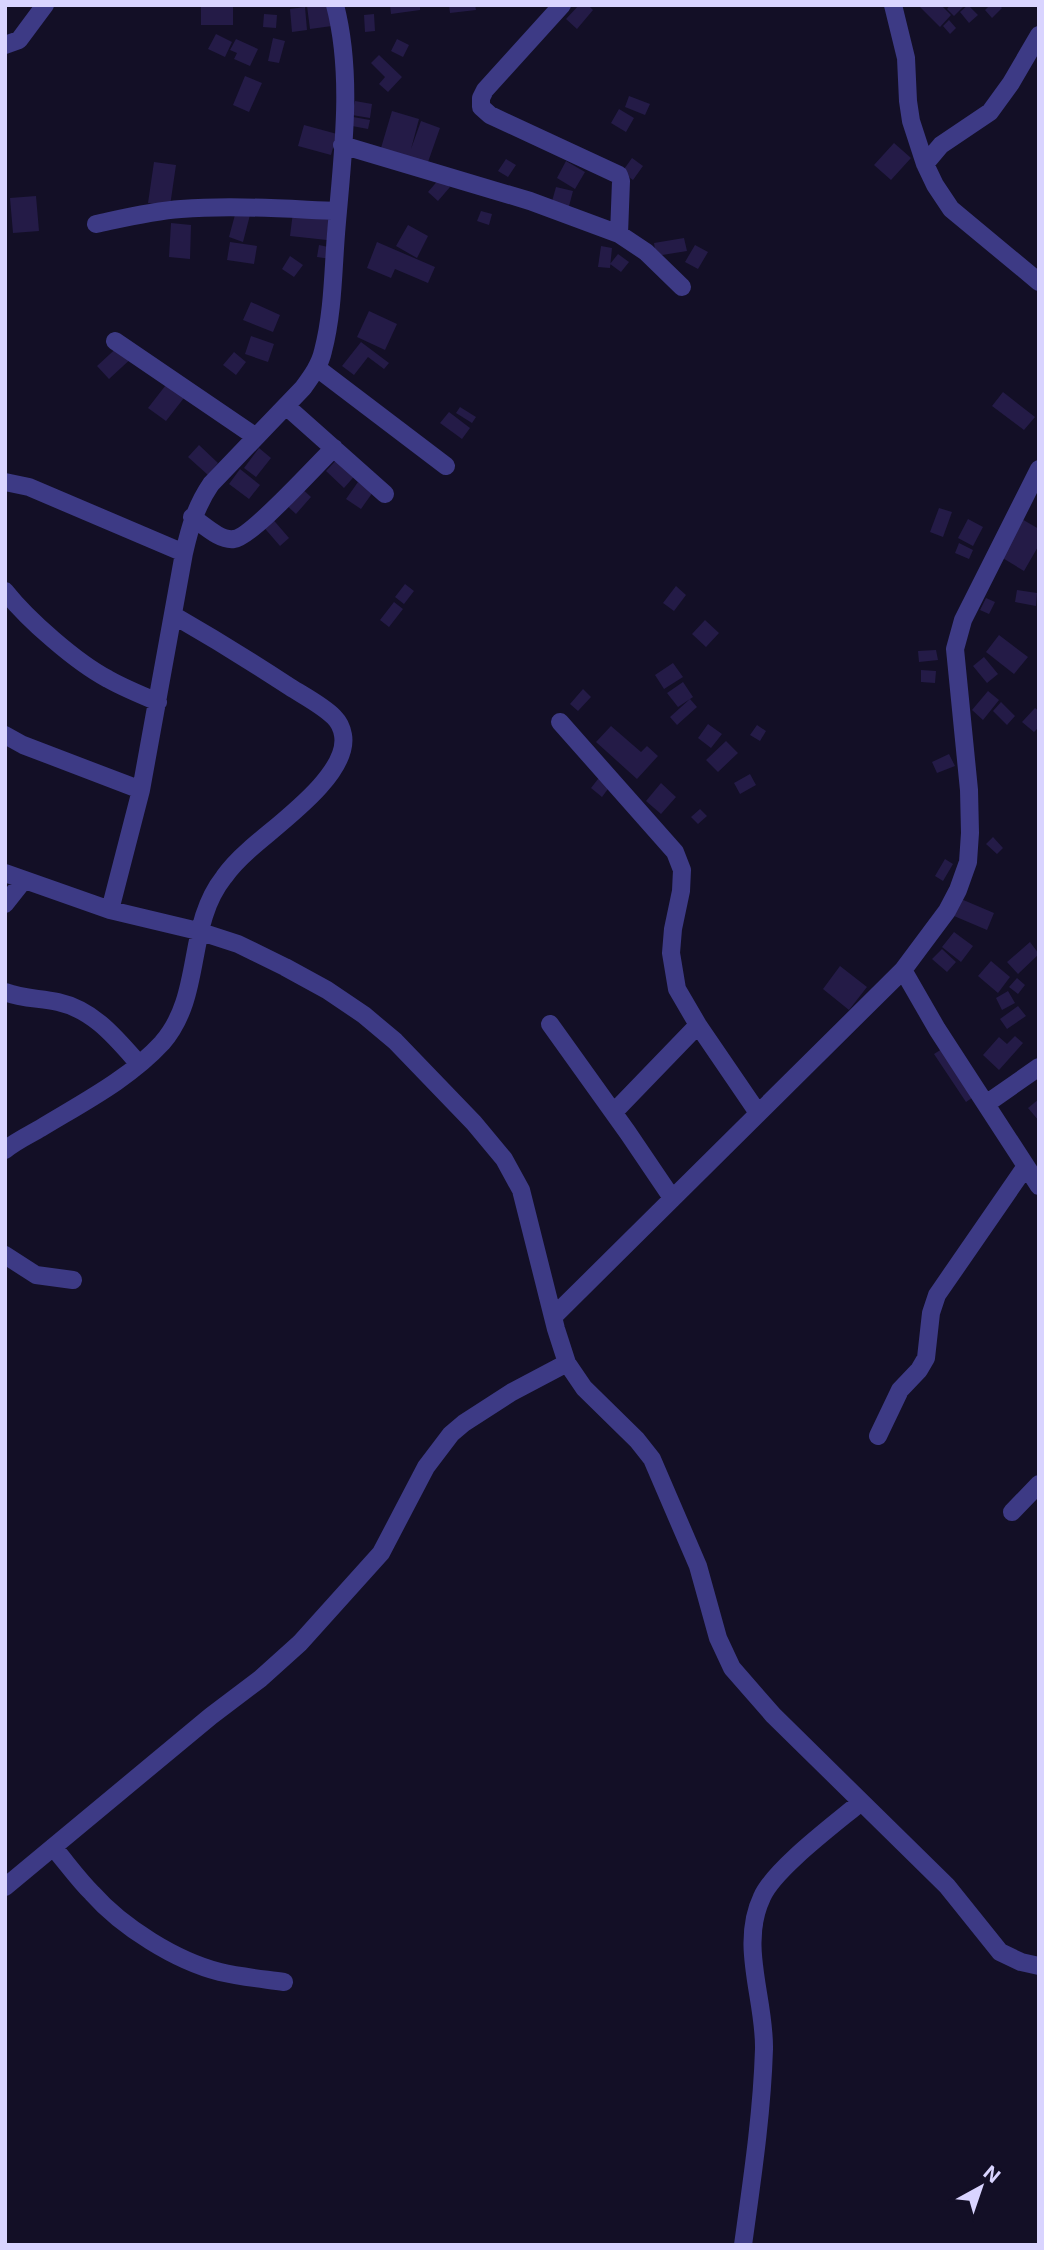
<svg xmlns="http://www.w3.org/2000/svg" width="1044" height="2250" font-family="Inter,sans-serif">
	<rect width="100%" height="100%" fill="#130f26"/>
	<!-- building -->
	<path fill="#241b47" d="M201,5h32v20h-32z
		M329,5l3,21 -22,3 -3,-23z
		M390,5h30v5l-29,4z
		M449,5h26l1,5 -26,3z
		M579,5h9l5,5 -16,19 -11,-10z
		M918,5h23l10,10 -11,12z
		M950,5h15l-11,11 -7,-7z
		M968,5l10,10 -9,8 -9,-11z
		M990,5h9l3,3 -10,10 -7,-8z
		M305,7l2,23 -15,2 -2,-23z
		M264,14l13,1 -1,13 -13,-1z
		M374,14l1,17 -10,1 -1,-17z
		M949,20l7,8 -6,6 -7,-8z
		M216,34l16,8 -7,15 -17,-8z
		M273,38l12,3 -6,22 -11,-2z
		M236,39l22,10 -8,17 -16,-7 3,-6 -7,-3z
		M397,39l12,6 -6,12 -12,-6z
		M379,55l23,22 -14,15 -9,-8 6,-7 -14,-14z
		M245,76l17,7 -13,29 -16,-7z
		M629,96l21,8 -5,11 -20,-8z
		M355,101l17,3 -2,14 -18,-3z
		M619,109l15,9 -8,14 -15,-9z
		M392,111l27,8 -8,30 10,-28 19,7 -12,34 -47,-14z
		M353,117l17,3 -2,9 -16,-3z
		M304,125l33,9 -6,21 -33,-9z
		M894,143l17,15 -20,22 -17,-15z
		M632,158l11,8 -10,14 -11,-8z
		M506,159l10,6 -8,12 -10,-6z
		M566,161l19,11 -10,17 -18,-11z
		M154,162l22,3 -6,41 -22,-3z
		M440,178l10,9 -12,14 -10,-9z
		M556,187l17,4 -5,19 -17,-5z
		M36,196l3,35 -26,2 -3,-35z
		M236,211l14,4 -7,27 -14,-5z
		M481,211l11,3 -3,11 -12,-4z
		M293,212l36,4 -2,24 -37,-4z
		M171,223l20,2 -1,34 -21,-2z
		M408,225l20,11 -11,22 -21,-12z
		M684,238l3,13 -31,5 -2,-13z
		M230,242l27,4 -3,18 -27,-4z
		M377,242l58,25 -7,16 -33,-14 -4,9 -24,-10z
		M319,245l14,3 -2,11 -14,-2z
		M695,245l13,7 -10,17 -13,-7z
		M601,246l11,2 -2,20 -12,-1z
		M618,254l11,8 -8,10 -11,-8z
		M290,256l13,9 -9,12 -12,-8z
		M251,302l29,13 -7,17 -30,-12z
		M369,311l28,13 -12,26 -28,-13z
		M251,336l23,8 -6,18 -23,-8z
		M123,342l12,13 -26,24 -12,-13z
		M361,342l28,21 -5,6 -16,-12 -14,18 -12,-9z
		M234,352l12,10 -10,13 -13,-10z
		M169,381l18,13 -21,27 -18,-13z
		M1003,392l32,25 -11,13 -32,-24z
		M460,407l16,10 -4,6 -16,-10z
		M449,412l21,16 -8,11 -22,-16z
		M199,445l19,18 -10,12 -20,-18z
		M259,448l12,10 -15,19 -12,-9z
		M341,455l17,17 -14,16 -18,-17z
		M240,469l20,16 -11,14 -20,-15z
		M358,482l15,10 -12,17 -15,-10z
		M298,485l13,12 -15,17 -13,-12z
		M939,508l13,4 -9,25 -13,-5z
		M270,516l19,22 -9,8 -19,-22z
		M1020,518l19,11v16l-15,26 -28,-17z
		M968,519l15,8 -10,19 -15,-8z
		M959,543l14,7 -4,9 -14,-6z
		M405,584l9,7 -10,13 -9,-7z
		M676,586l10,9 -12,16 -11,-8z
		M1017,590l20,3 -1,13 -21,-4z
		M986,598l9,4 -6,12 -9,-4z
		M394,602l9,7 -14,18 -9,-7z
		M705,620l14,13 -13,14 -14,-13z
		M999,635l29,22 -14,17 -28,-22z
		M936,650l2,10 -19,2 -1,-11z
		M984,657l14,17 -11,9 -14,-17z
		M673,663l10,14 -19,12 -9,-14z
		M921,670l15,1 -1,12 -14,-1z
		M683,682l10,15 -15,10 -11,-14z
		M583,689l8,8 -13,14 -8,-7z
		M988,691l11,9 -16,20 -11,-10z
		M690,699l7,8 -20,18 -7,-8z
		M1001,702l14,14 -8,9 -14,-14z
		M1035,708l4,3v16l-5,5 -12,-10z
		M708,724l14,10 -11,14 -13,-10z
		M757,725l9,6 -6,10 -10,-6z
		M611,726l30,26 6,-6 11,10 -21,23 -41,-37z
		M726,741l12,12 -20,19 -12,-12z
		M949,754l6,12 -18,7 -5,-11z
		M605,770l11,8 -14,19 -11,-9z
		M750,774l6,11 -16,9 -6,-11z
		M661,783l15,14 -15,17 -15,-13z
		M700,809l7,7 -9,8 -7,-7z
		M993,837l10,11 -6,6 -11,-10z
		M945,859l8,5 -10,17 -8,-5z
		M961,899l33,14 -7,17 -33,-14z
		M954,932l19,14 -12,16 -19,-15z
		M1030,942l9,12 -21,20 -11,-12z
		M942,949l14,13 -9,10 -15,-13z
		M991,961l19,16 -12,16 -20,-17z
		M840,966l27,21 -18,23 -26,-21z
		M1017,978l8,7 -7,9 -9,-7z
		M1008,991l7,12 -13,7 -6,-12z
		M1018,1006l8,10 -19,13 -7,-10z
		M1015,1036l8,7 -24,27 -16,-15 16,-18 8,7z
		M953,1042l32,47 -19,13 -32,-48z
		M1039,1099v22l-11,-13z"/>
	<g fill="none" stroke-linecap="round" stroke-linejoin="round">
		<!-- minor -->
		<path stroke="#3d3a85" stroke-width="18" d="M562,5l-77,85 -4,8v9l9,8 129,60 2,6 -2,53
			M893,5l13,53 2,43 3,20 14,43 10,21 16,24 88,73
			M5,45l14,-5 26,-35
			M342,145l188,56 89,33 27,18 36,35
			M925,164l16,-19 49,-33 21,-29 28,-48
			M96,224c28,-6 56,-13 85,-15 52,-4 105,0 157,2
			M115,341l141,96
			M317,368l129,98
			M286,406l99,88
			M5,482l24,5 155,66
			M192,517c12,8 28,24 42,22 18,-2 83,-75 100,-91
			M5,591c23,29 71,71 103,88 16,9 33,16 50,23
			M560,722l115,130 7,18 -1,21 -8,38 -2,24 6,36 21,36 60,88
			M5,735l18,10 118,45
			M5,873l105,37 88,21 40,13 47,23 42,23 37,25 31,26 79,82 30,36 17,31 35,139 11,34 17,25 53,52 15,19 46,107 20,72 14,30 41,47 174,171 53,66 21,10 18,4
			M5,904l19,-24
			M110,910l31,-120 43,-237c6,-26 12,-47 27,-69l92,-96c8,-11 17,-23 20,-37 10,-38 10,-79 13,-117 6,-75 18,-156 -1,-229
			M903,970l34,59 102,157
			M5,992c18,7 35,6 53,10 36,8 58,36 81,62
			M550,1024l78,109 44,65
			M986,1104l53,-37
			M614,1112l84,-87
			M5,1150c11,-9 24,-15 36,-22 41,-25 88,-49 121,-85 42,-48 23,-117 62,-166 7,-10 16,-19 25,-27 26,-24 101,-75 94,-115 -1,-6 -4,-13 -9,-18 -12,-12 -30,-21 -44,-30 -38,-25 -77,-49 -117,-72
			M5,1255l31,20 37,5
			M553,1317l350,-347 44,-59 11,-21 10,-28 2,-29 -1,-43 -14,-141 8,-29 76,-151
			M878,1436l22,-46 19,-20 7,-12 5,-45 6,-18 89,-129
			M1012,1512l27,-28
			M53,1847c13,15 25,32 39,46 30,34 84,68 128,79 21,5 43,7 64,10
			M5,1887l206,-171 49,-37 40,-36 81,-90 45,-86 25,-33 13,-11 48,-31 55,-29
			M743,2245c9,-65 19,-131 21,-196 1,-50 -25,-104 -2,-152 12,-28 74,-74 99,-95"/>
	</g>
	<!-- border -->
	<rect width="1044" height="2250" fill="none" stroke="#d9d4ff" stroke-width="14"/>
	<!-- north arrow -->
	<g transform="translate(981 2187) rotate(40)" stroke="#130f26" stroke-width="5" paint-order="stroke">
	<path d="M0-5L12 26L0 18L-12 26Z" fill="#d9d4ff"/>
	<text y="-10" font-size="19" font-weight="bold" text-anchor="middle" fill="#d9d4ff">N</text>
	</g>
</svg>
